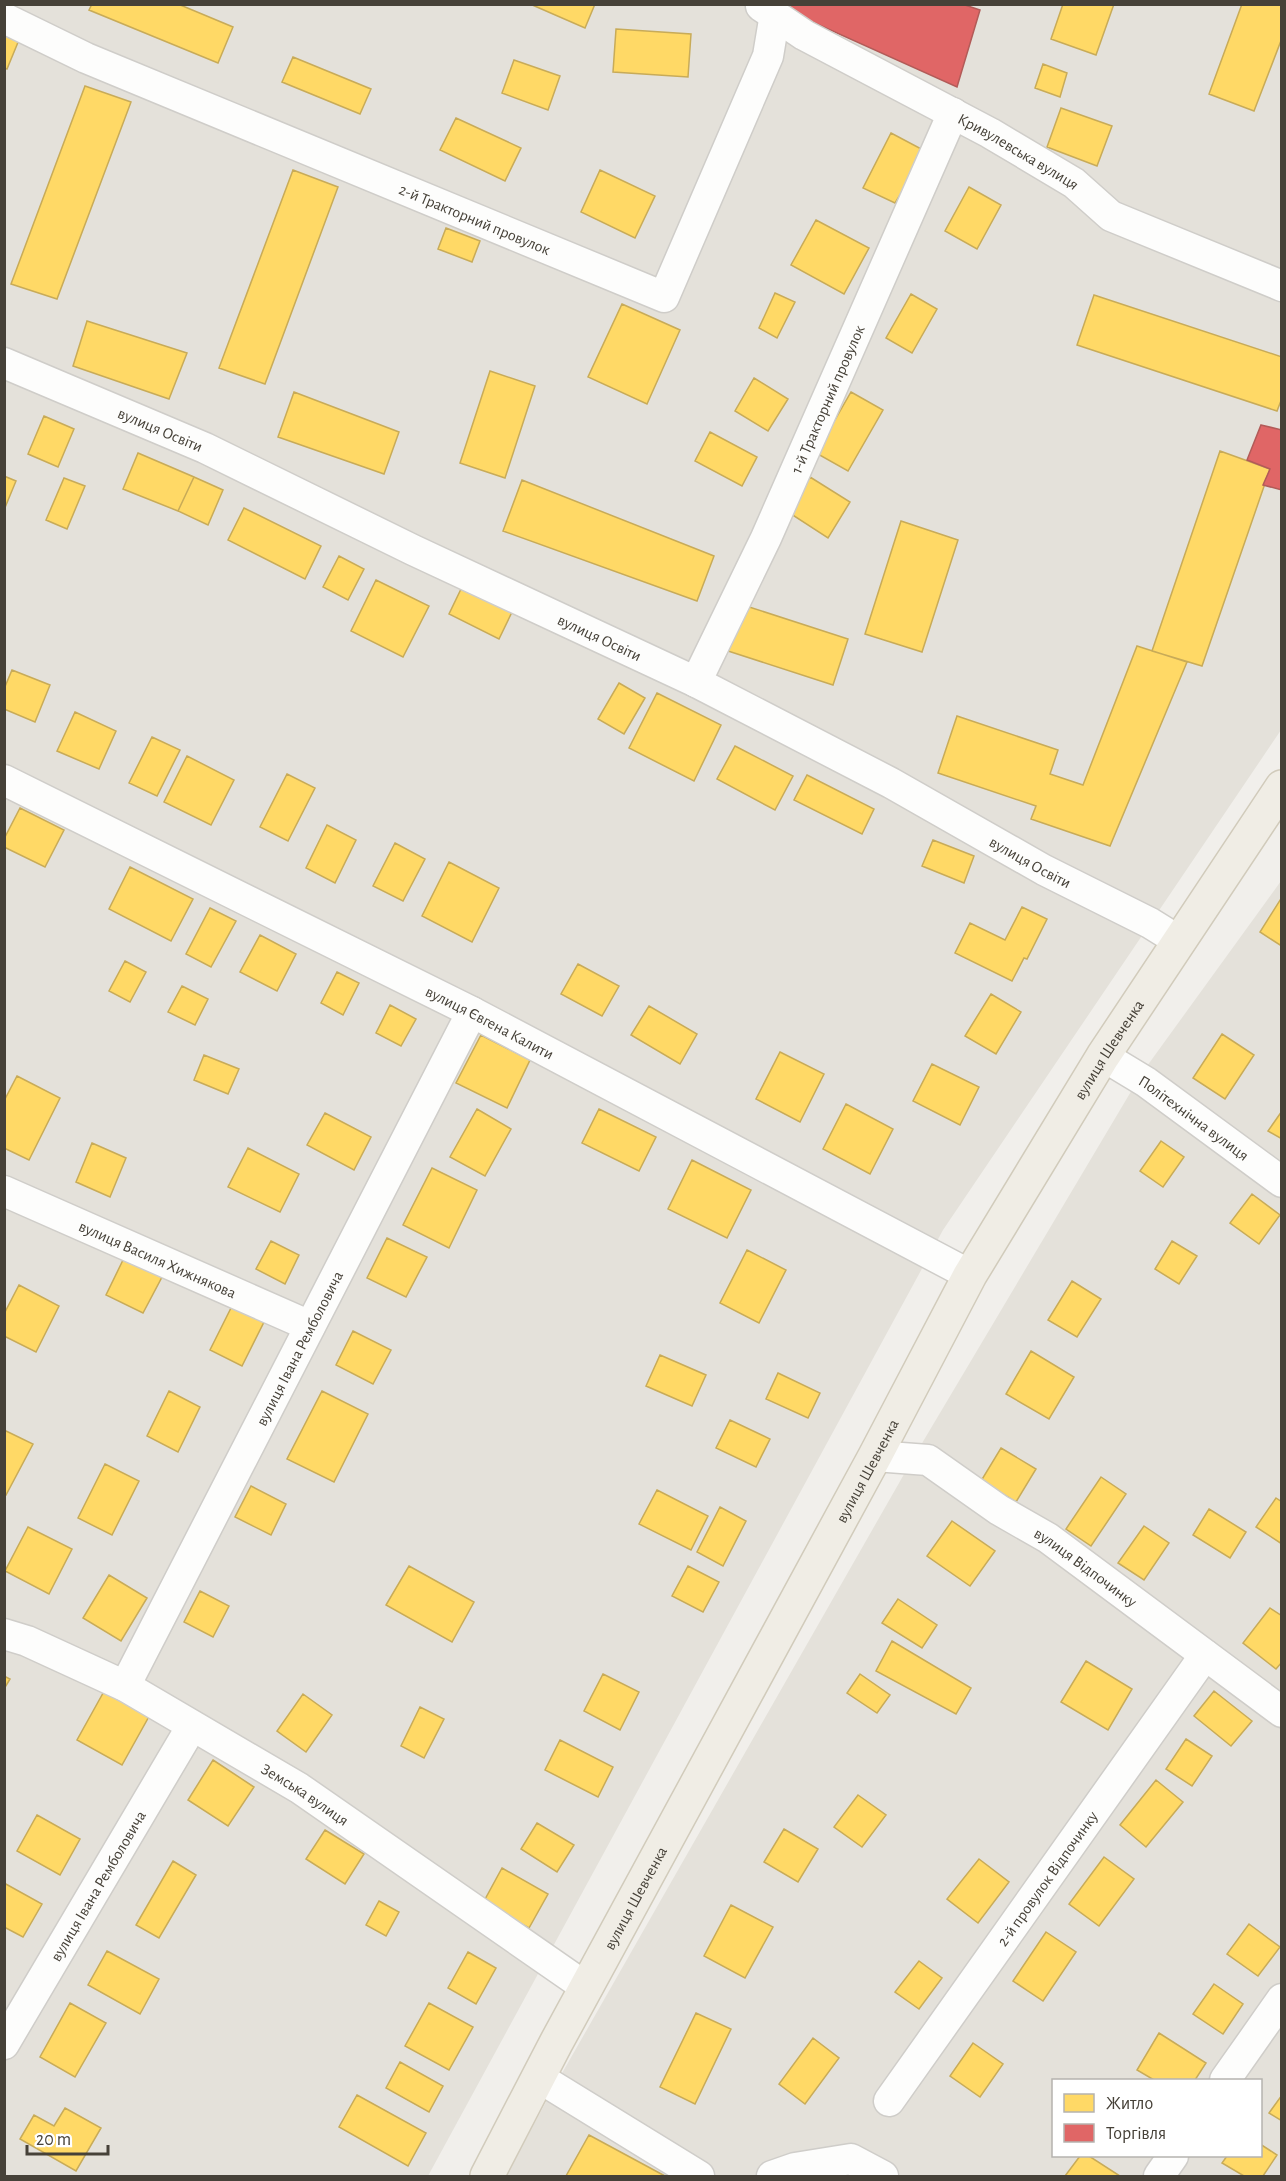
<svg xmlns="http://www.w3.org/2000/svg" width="1286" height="2181" font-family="'Alegreya Sans',sans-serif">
	<rect width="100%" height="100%" fill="#f1efeb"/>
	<!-- residential -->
	<path fill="#e4e1da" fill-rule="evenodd" d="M5,5h1276v725l-338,500 -515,946h-423z
		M1281,881v1295h-379l-35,-20 -46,20h-315l47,-87 362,-634 227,-382zM1054,2080h206v76h-206z"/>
	<!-- homes -->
	<path fill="#ffd966" stroke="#c8ab58" stroke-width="1.5" d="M92,4h86l55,23 -15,36 -129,-53z
		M530,4h65l-10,24z
		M1063,4h51l-18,51 -45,-16z
		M1242,4h40v34l-28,73 -45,-17z
		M4,29l17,6 -14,34 -3,-1z
		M616,29l75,5 -3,43 -75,-5z
		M293,57l78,32 -11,25 -78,-32z
		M514,60l46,16 -12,34 -46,-17z
		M1043,64l24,9 -7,24 -25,-9z
		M85,86l46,16 -74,197 -46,-15z
		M1061,108l51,18 -15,40 -50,-19z
		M456,118l65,30 -16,33 -65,-31z
		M891,133l36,19 -32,51 -32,-15z
		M293,170l45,17 -73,197 -46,-16z
		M600,170l55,26 -20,42 -54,-26z
		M969,187l32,18 -24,44 -32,-18z
		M816,220l53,28 -25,46 -53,-29z
		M446,228l34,13 -8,21 -34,-13z
		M775,293l20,9 -18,36 -18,-10z
		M911,294l26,15 -25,44 -26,-15z
		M1094,295l188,62v41l-5,13 -200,-66z
		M622,304l58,26 -33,74 -59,-27z
		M87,321l100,32 -18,46 -96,-33z
		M490,371l45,15 -30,92 -45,-15z
		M754,378l34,21 -20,32 -33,-20z
		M294,392l105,40 -15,42 -106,-37z
		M851,392l32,18 -35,61 -32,-18z
		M44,416l30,13 -16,38 -30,-13z
		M710,432l47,25 -15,29 -47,-25z
		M1220,451l50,18 -68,197 -50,-15z
		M138,453l56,24 -16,34 -55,-22z
		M4,476l12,5 -12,29z
		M194,477l29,13 -15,35 -30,-14z
		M810,477l40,25 -22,36 -40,-26z
		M64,478l21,8 -18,43 -21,-9z
		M522,480l192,76 -17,45 -194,-70z
		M244,508l77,38 -16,33 -77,-39z
		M901,521l57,19 -36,112 -57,-18z
		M339,556l25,13 -16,31 -25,-13z
		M376,580l53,26 -26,51 -52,-26z
		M462,587l50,25 -13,27 -50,-25z
		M743,605l105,34 -15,46 -105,-34z
		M1137,646l50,16 -77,184 -79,-27 5,-13 -98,-33 19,-57 101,34 -8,24 33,11z
		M12,670l38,15 -15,37 -31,-13v-20z
		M619,683l26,15 -21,36 -26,-15z
		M657,693l64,32 -27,56 -65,-33z
		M75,712l41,19 -17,38 -42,-18z
		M152,737l28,13 -23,46 -28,-13z
		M735,746l58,30 -18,34 -58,-31z
		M187,756l47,24 -23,45 -47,-23z
		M287,774l28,14 -27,53 -28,-14z
		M807,775l67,34 -12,25 -68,-34z
		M20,808l44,22 -19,37 -41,-20v-8z
		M327,825l29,15 -21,43 -29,-15z
		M933,840l41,16 -10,27 -42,-17z
		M395,843l30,16 -22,42 -30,-15z
		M449,862l50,26 -27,54 -50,-26z
		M130,867l63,32 -22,42 -62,-32z
		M1282,897v45l-2,3 -20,-13z
		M1022,907l25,12 -20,40 -3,-1 -12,23 -57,-28 15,-30 35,17z
		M210,908l26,13 -25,46 -25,-13z
		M260,935l36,19 -19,37 -37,-19z
		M125,961l21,11 -16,30 -21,-11z
		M578,964l41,22 -17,30 -41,-22z
		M337,972l22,11 -16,32 -22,-12z
		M182,986l26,13 -13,26 -27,-13z
		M991,994l30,18 -25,42 -31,-18z
		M390,1005l26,14 -15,27 -25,-13z
		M649,1006l48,28 -17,30 -49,-29z
		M1222,1034l32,21 -29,44 -32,-21z
		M481,1035l49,25 -23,48 -51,-25z
		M780,1052l44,22 -24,48 -44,-23z
		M204,1055l35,14 -11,25 -34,-14z
		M932,1064l47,23 -19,38 -47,-24z
		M17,1076l43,22 -31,62 -25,-12v-47z
		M846,1104l47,25 -23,45 -47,-25z
		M477,1109l34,20 -26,47 -35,-19z
		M599,1109l57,28 -17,34 -57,-28z
		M1282,1111v28l-14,-8z
		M325,1113l46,24 -17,33 -47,-25z
		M1161,1141l23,16 -21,30 -23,-16z
		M92,1143l34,15 -16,39 -34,-15z
		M248,1148l51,26 -19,38 -52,-25z
		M692,1160l59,30 -24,48 -59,-29z
		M432,1168l45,22 -28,58 -46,-23z
		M1252,1194l28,21 -21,29 -29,-21z
		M387,1238l40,19 -21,40 -39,-19z
		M271,1241l28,14 -14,29 -29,-15z
		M1172,1241l25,15 -18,28 -24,-15z
		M747,1250l39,20 -27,53 -39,-20z
		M124,1258l38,19 -19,36 -37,-18z
		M1072,1281l29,18 -24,38 -29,-17z
		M19,1285l40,21 -23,46 -32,-16v-22z
		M232,1306l32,16 -22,44 -32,-16z
		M353,1331l38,19 -18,34 -37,-19z
		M1031,1351l43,26 -25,42 -43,-25z
		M660,1355l46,20 -14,31 -46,-20z
		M778,1373l42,20 -12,25 -42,-19z
		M169,1391l31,16 -22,45 -31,-16z
		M322,1391l46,23 -34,68 -47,-23z
		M730,1420l40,19 -14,28 -40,-19z
		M4,1430l29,14 -27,51 -2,-1z
		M1001,1448l35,21 -20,33 -35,-21z
		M105,1464l34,17 -27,54 -34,-17z
		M1101,1477l25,17 -35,52 -25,-17z
		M251,1486l35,18 -15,31 -36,-18z
		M657,1490l51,26 -17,34 -52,-26z
		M1276,1498l6,4v42l-26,-17z
		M720,1507l26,14 -23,45 -26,-14z
		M1209,1509l37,23 -16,26 -37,-23z
		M952,1521l43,30 -25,35 -43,-30z
		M1144,1526l25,17 -25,37 -26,-17z
		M28,1527l44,22 -23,45 -44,-23z
		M409,1566l65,36 -22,40 -66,-37z
		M688,1566l31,16 -16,30 -31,-16z
		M109,1575l38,23 -26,43 -38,-23z
		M200,1591l29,15 -16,31 -29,-15z
		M898,1599l39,26 -15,23 -40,-25z
		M1270,1608l12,8v46l-6,7 -33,-26z
		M892,1641l79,47 -15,26 -80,-43z
		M1086,1661l46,28 -24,41 -47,-28z
		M603,1674l36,18 -19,38 -36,-19z
		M860,1674l30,21 -13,18 -30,-20z
		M4,1676l6,3 -6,10z
		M107,1686l45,25 -30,54 -45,-25z
		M1214,1691l38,30 -21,25 -37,-30z
		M303,1694l29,21 -26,37 -29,-21z
		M420,1707l24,12 -20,39 -23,-12z
		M1186,1739l26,17 -20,30 -26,-17z
		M560,1740l53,27 -15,30 -53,-27z
		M213,1760l41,27 -26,39 -40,-26z
		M1156,1780l27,22 -37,45 -26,-22z
		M858,1795l28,20 -24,32 -28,-20z
		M37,1815l43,24 -20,36 -43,-24z
		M537,1823l37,22 -17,27 -36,-23z
		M784,1829l34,20 -20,33 -34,-20z
		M325,1830l39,24 -19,30 -39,-25z
		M1104,1857l30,22 -35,47 -30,-22z
		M979,1859l30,23 -31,41 -31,-24z
		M173,1861l23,14 -37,63 -23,-13z
		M502,1868l46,26 -19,34 -46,-25z
		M4,1883l38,21 -19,33 -19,-10z
		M379,1901l20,11 -13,24 -20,-11z
		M731,1905l42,22 -28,51 -41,-22z
		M1249,1924l31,23 -22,29 -31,-22z
		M1046,1932l30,20 -33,49 -30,-20z
		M107,1951l52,28 -19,35 -52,-29z
		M468,1952l28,16 -20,36 -28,-16z
		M919,1961l23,17 -23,31 -24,-17z
		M1214,1984l29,20 -20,30 -30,-20z
		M70,2003l36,20 -31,54 -35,-20z
		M429,2003l44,24 -24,43 -44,-24z
		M696,2013l35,16 -36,75 -35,-17z
		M1159,2033l47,30 -11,17h-41l-17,-10z
		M813,2038l26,20 -34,46 -26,-20z
		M973,2043l30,21 -23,33 -30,-21z
		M400,2062l43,24 -14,26 -43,-24z
		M357,2095l69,38 -18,33 -69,-39z
		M1282,2095v26l-13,-8z
		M65,2108l36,20 -25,43 -56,-32 14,-24 20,11z
		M589,2135l76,41h-99z
		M1260,2144l17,11 -14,21h-19l-22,-13 5,-7h33z
		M1080,2156h9l31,20h-55z"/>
	<!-- shops -->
	<path fill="#e06666" stroke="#b25b58" stroke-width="1.5" d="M792,4h170l18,6 -23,77 -169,-76z
		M1261,425l21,5v60l-19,-5 7,-16 -23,-9z"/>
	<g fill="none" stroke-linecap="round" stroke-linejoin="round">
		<!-- minor casing -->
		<g stroke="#cfcdc9" stroke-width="33">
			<g id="minor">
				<path id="s1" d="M761,6l43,29 186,98 84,50 37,33 171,70"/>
				<path id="s2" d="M4,18l82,40 578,239 104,-241 7,-42"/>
				<path id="s3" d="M4,363l201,85 208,102 283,132 195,101 153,87 106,53 29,18"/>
				<path id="s4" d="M696,682l70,-144 187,-425"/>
				<path id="s5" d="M4,780l468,232 498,263"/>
				<path id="s6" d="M1103,1056l43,26 136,100"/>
				<path id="s7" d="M4,1191l306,135"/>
				<path id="s8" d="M875,1456l53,4 71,50 49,28 234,174"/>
				<path id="s9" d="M4,1634l23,7 98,45 174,102 288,200"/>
				<path id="s10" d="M125,1686l347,-674"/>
				<path id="s11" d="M4,2044l188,-318"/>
				<path d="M538,2077l161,99"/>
				<path d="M1225,2080l57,-81"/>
				<path id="s12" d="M889,2101l316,-446"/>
				<path d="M772,2176l23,-8 56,-9 32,17"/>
				<path d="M1159,2176l14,-20"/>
			</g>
		</g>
		<!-- primary casing -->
		<g stroke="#d1cbbb" stroke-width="36">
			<g id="primary">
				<path id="s13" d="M487,2176l69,-133 319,-587 95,-181 133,-219 179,-269"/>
			</g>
		</g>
		<!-- minor -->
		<use href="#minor" stroke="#fdfdfc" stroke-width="30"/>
		<!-- primary -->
		<use href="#primary" stroke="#f0ede5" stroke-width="33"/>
	</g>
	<g text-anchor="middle" stroke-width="6" stroke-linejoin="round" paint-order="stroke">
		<!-- street labels -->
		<g font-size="16" fill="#464138" stroke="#fff">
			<text dy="6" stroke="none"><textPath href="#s1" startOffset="296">Кривулевська вулиця</textPath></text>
			<text dy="6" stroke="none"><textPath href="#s2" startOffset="512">2-й Тракторний провулок</textPath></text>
			<text dy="6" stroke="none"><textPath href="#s4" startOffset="312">1-й Тракторний провулок</textPath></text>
			<text dy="6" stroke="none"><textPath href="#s3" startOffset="170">вулиця Освіти</textPath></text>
			<text dy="6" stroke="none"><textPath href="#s3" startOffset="656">вулиця Освіти</textPath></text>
			<text dy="6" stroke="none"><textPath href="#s3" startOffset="1142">вулиця Освіти</textPath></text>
			<text dy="6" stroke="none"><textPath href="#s5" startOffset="543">вулиця Євгена Калити</textPath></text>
			<text dy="6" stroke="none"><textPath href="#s13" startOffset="1287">вулиця Шевченка</textPath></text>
			<text dy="6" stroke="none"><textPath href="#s6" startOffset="110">Політехнічна вулиця</textPath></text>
			<text dy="6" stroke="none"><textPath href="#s7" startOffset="168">вулиця Василя Хижнякова</textPath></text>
			<text dy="6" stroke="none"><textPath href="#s10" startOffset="380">вулиця Івана Ремболовича</textPath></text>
			<text dy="6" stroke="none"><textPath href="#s13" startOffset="801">вулиця Шевченка</textPath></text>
			<text dy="6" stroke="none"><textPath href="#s8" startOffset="244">вулиця Відпочинку</textPath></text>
			<text dy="6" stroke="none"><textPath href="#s9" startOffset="342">Земська вулиця</textPath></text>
			<text dy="6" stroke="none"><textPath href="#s12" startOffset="273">2-й провулок Відпочинку</textPath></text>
			<text dy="6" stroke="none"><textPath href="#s11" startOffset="184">вулиця Івана Ремболовича</textPath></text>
			<text dy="6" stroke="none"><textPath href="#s13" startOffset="315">вулиця Шевченка</textPath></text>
		</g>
	</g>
	<!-- border -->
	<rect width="1286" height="2181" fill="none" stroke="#464138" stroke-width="12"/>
	<!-- legend -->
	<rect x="1052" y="2079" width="210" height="78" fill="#ffffff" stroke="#b5b3af" stroke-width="1.5"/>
	<rect x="1064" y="2094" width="30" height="18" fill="#ffd966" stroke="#b5b3af" stroke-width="1.5"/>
	<text x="1106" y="2109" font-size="18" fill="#464138">Житло</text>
	<rect x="1064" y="2124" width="30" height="18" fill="#e06666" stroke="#b5b3af" stroke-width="1.5"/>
	<text x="1106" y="2139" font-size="18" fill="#464138">Торгівля</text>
	<!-- scale -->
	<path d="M27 2145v9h81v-9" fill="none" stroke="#464138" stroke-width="3"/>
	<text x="36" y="2145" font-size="18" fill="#464138" stroke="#ffffff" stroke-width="4.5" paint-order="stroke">20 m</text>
</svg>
